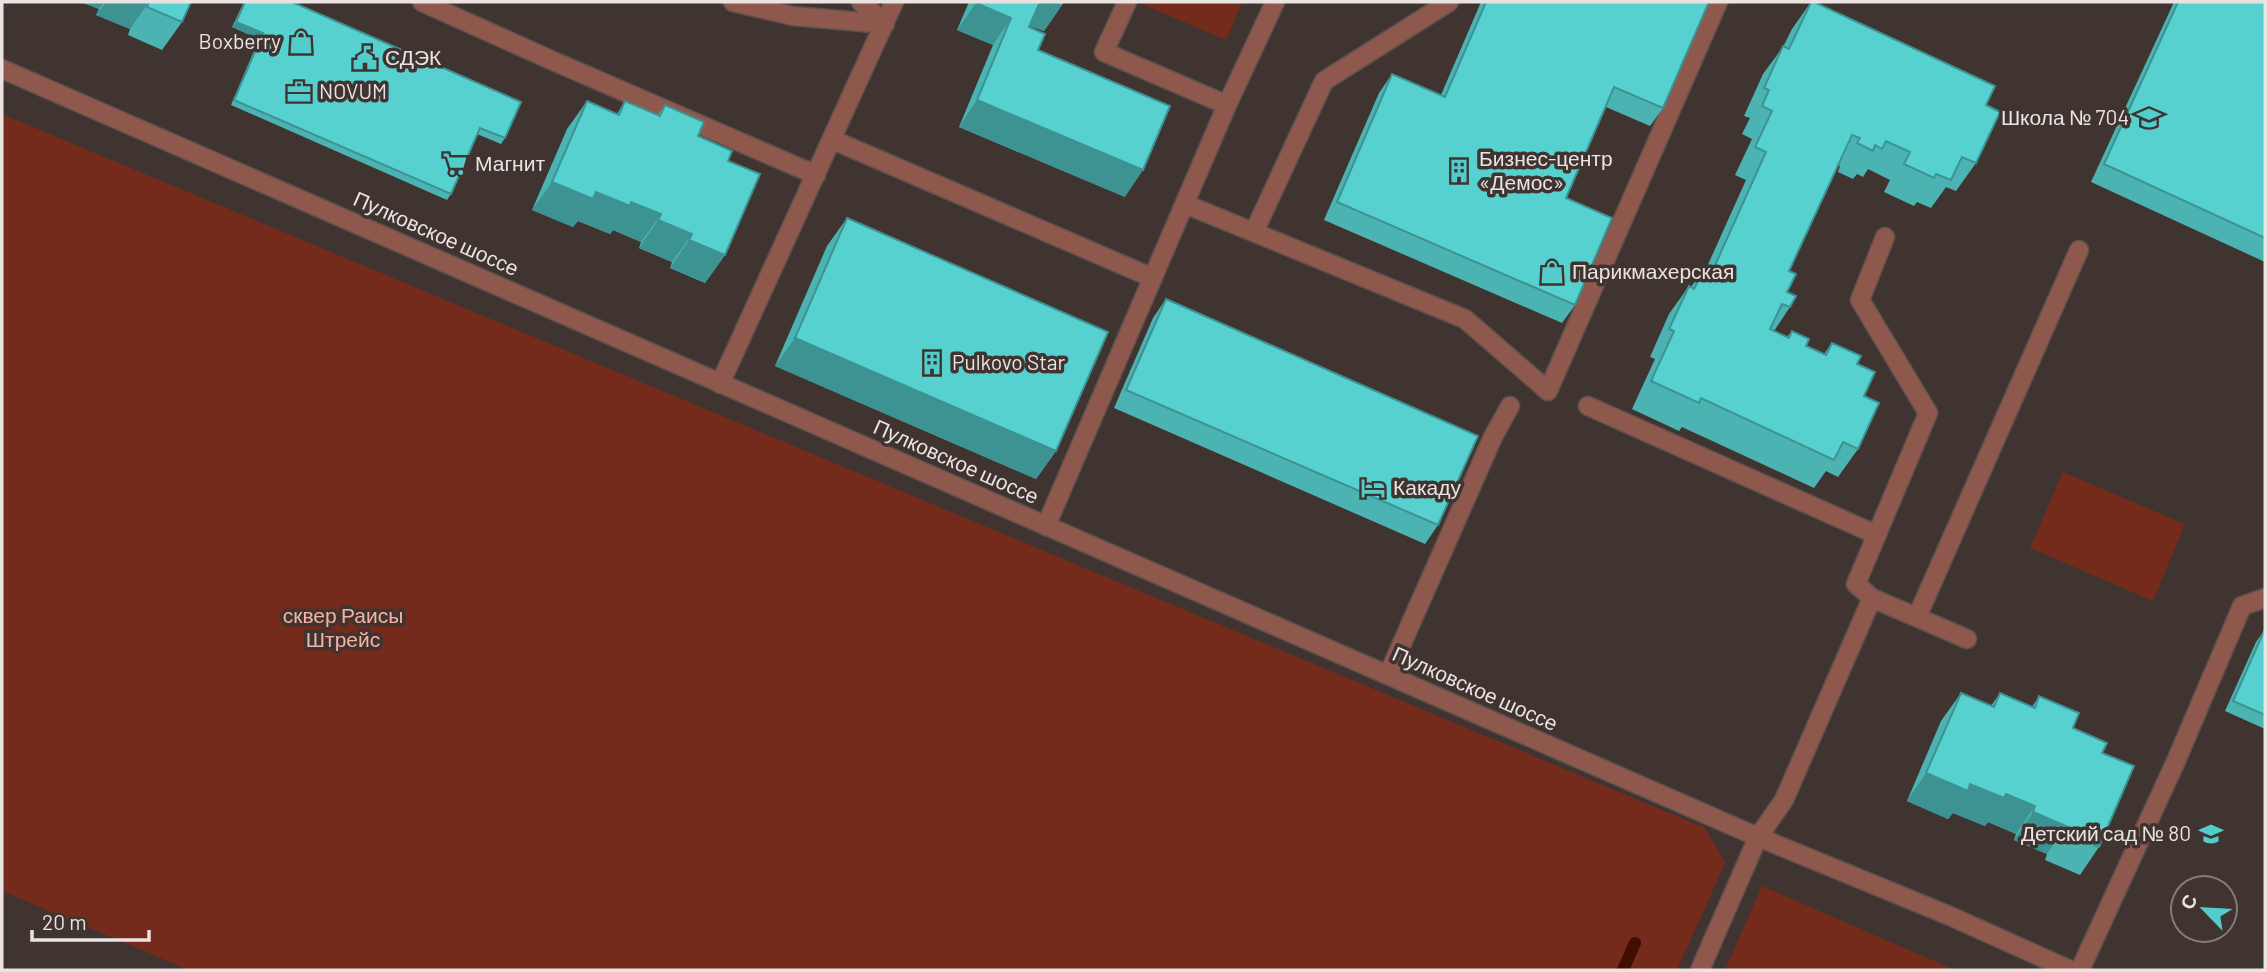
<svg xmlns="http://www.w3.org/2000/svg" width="2267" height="972" font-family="Barlow,sans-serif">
	<rect width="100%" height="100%" fill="#403431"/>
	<!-- green -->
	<path fill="#742b1c" d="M1145,2h97l-16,38 -82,-35z
		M2,114l1703,714 20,35 -48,107h-1488l-187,-79z
		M2063,472l122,52 -32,77 -123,-53z
		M1762,886l193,84h-230z"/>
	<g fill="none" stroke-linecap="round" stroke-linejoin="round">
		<!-- stream -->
		<path stroke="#440d03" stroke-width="12" d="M1623,970l12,-27"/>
		<!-- lane casing -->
		<g stroke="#5b504d" stroke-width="21">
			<path id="lane" d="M422,2l129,58 265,115
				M733,2l60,14 92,8
				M861,2l24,22
				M1127,2l-23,50 123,53
				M833,140l320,138
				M1185,204l280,115 83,72 170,-389
				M1254,232l70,-151 125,-79
				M720,384l174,-382
				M1588,406l289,129
				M1046,526l181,-421 48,-103
				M1872,598l-16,-14 72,-171 -68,-113 25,-63
				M1917,617l162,-367
				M1967,639l-95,-41 -88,202 -26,37 192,79 120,54
				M1388,675l105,-238 17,-31
				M2080,970l96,-209 66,-155 23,-8"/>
		</g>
		<!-- street casing -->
		<g stroke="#5b504d" stroke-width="21">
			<path id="street" d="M2,69l1756,768 -58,133"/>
		</g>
		<!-- lane -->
		<use href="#lane" stroke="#8f584c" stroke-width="18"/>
		<!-- street -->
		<use href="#street" stroke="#8f584c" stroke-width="18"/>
	</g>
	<!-- wall -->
	<path fill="#4bb4b3" d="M81,2h110l-9,20 -20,28 -34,-15 2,-6 -34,-14 3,-6z
		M244,2h48l213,136 -4,6 -24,-10 -26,60 -4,6 -216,-95 28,-66 -27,-12z
		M969,2h95l-20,29 -14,-5 -1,1 9,23 87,147 -166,-70 34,-82 -36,-15z
		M1481,2h228l-46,106 -13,18 -44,-19 -40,91 9,107 -13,18 -238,-103 55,-127 13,-19 49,21z
		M1811,2l175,103 -10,58 -20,28 -10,-4 -15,21 -14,-6 -3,4 -30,-14 6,-12 -22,-11 -5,8 -6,-3 -4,5 -15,-7 2,-6 -2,-1 -49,106 -2,21 3,15 -16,24 13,6 5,-6 14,15 18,8 8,-11 25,21 7,32 -6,53 -20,28 -12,-6 -12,17 -132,-61 -3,4 -47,-22 23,-50 -5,-2 19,-43 20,-28 2,1 13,-19 2,1 40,-89 -11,-5 17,-36 -10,-5 8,-16 -6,-2 19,-42 20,-27 9,-18z
		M2174,2h91v260l-174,-80z
		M587,101l30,13 8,-13 33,14 7,-10 33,31 30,25 -3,94 -20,28 -35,-15 2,-6 -33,-14 2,-6 -28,-12 -3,4 -32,-13 -5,6 -41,-17 35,-81z
		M847,218l209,233 -20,28 -261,-113 52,-120z
		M1166,299l272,226 -13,19 -311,-136 39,-90z
		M2264,631l1,1v97l-40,-18 31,-69z
		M1961,693l30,13 9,-13 32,14 7,-11 34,32 29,25 -3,94 -19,28 -35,-15 2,-6 -33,-14 2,-6 -28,-12 -3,4 -32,-13 -5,6 -41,-18 34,-80z"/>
	<!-- shaded-wall -->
	<path fill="#3d9292" d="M81,2h23l-5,7z
		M106,2h43l-19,27 -34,-14z
		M1039,2h16l7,3 -18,26 -20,-8z
		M976,3l35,15 -18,27 -36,-15z
		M236,22l27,11 -4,6 -27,-12z
		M977,100l166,70 -18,27 -166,-70z
		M552,182l79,20 30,12 -20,28 -28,-12 -3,4 -32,-13 -5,6 -41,-17z
		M658,220l34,14 -20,28 -33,-14z
		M689,240l36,15 -20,28 -35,-15z
		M795,338l261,113 -20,28 -261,-113z
		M1926,773l80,21 29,12 -19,28 -28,-12 -3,4 -32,-13 -5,6 -41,-18z
		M2033,812l33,14 -19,28 -33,-14z"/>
	<!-- building -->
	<path fill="#57d1d0" stroke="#3d9292" stroke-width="2" d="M149,2h42l-9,20 -35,-15z
		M245,2h47l229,100 -16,36 -25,-10 -29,66 -217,-94 29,-67 -27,-11z
		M976,2h64l-11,25 16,7 -7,16 132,56 -27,64 -166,-70 34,-82 -35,-15z
		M1486,2h223l-46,106 -49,-21 -48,111 46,20 -37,87 -238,-103 55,-128 53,23z
		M1811,2h3l181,84 -9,19 14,7 -24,51 -14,-6 -11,23 -15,-6 -2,4 -30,-14 6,-12 -24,-11 -4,8 -7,-4 -2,6 -16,-8 3,-5 -8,-3 -63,136 7,3 -9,18 9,4 -6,11 -8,-3 -12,25 19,9 3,-7 17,8 -3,7 20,9 6,-12 29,13 -4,8 18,8 -11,24 15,7 -21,46 -15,-7 -9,18 -133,-62 -2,5 -48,-22 23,-50 -5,-2 20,-43 5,3 10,-21 8,4 54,-120 -11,-5 17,-36 -10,-5 7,-16 -5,-2 19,-42 6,3z
		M2178,2h87v236l-161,-74z
		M587,101l32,14 6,-14 35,15 5,-11 39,17 -6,14 34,15 -4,10 32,13 -35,81 -36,-15 3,-6 -34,-14 3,-6 -30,-12 -1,4 -34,-14 -3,7 -41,-17z
		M847,218l261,114 -52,119 -261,-113z
		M1166,299l312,137 -40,89 -312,-135z
		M2264,631l1,1v83l-32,-14z
		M1961,693l33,14 6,-14 35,15 4,-12 40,17 -6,15 34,15 -5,10 32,13 -35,81 -35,-15 2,-6 -33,-14 2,-6 -29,-12 -2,4 -34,-14 -2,7 -42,-18z"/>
	<!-- icons -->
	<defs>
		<g id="shop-bare" transform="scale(1.89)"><path d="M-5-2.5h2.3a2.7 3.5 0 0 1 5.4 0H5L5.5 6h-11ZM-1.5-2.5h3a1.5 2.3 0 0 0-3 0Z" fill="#52cdcc" stroke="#403431" stroke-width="2.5" paint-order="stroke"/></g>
		<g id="civic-bare" transform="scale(1.89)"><path d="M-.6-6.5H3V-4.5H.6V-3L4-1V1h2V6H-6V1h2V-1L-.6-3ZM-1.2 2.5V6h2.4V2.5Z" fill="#52cdcc" stroke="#403431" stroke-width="2.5" paint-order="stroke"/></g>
		<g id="office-bare" transform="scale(1.89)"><path d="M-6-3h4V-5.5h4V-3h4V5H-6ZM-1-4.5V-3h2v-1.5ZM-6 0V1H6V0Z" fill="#52cdcc" stroke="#403431" stroke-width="2.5" paint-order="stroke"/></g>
		<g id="school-bare" transform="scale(1.89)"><path d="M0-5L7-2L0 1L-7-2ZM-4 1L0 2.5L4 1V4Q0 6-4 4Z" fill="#52cdcc" stroke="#403431" stroke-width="2.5" paint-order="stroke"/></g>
		<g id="supermarket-bare" transform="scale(1.89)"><path d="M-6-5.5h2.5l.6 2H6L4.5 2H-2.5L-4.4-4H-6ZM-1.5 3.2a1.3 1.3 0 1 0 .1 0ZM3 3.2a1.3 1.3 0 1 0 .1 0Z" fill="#52cdcc" stroke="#403431" stroke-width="2.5" paint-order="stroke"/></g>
		<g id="building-bare" transform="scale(1.89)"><path d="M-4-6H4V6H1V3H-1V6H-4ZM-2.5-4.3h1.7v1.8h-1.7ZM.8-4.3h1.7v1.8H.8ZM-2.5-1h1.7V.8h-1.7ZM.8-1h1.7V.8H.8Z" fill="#52cdcc" stroke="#403431" stroke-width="2.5" paint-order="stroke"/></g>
		<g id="hotel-bare" transform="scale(1.89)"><path d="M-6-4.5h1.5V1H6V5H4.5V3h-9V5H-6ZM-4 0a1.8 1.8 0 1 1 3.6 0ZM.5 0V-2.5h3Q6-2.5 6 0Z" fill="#52cdcc" stroke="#403431" stroke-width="2.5" paint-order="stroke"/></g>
	</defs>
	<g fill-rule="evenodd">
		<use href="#shop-bare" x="301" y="42"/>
		<use href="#civic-bare" x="365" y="58"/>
		<use href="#office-bare" x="299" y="92"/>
		<use href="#school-bare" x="2149" y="118"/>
		<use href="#supermarket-bare" x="455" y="164"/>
		<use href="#building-bare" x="1459" y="171"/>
		<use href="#shop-bare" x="1552" y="272"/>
		<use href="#building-bare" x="932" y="363"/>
		<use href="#hotel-bare" x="1373" y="488"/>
		<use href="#school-bare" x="2211" y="834"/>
	</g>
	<g text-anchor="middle" stroke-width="7" stroke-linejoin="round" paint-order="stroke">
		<!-- poi labels -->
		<g font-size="21" fill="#eae3e1" stroke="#403431" text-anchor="start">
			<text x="281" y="49" text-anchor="end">Boxberry</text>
			<text x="385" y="65">СДЭК</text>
			<text x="319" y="99">NOVUM</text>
			<text x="2129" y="125" text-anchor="end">Школа № 704</text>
			<text x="1479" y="166">Бизнес-центр<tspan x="1479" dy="24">«Демос»</tspan></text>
			<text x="475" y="171">Магнит</text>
			<text x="1572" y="279">Парикмахерская</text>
			<text x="952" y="370">Pulkovo Star</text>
			<text x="1393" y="495">Какаду</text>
			<text x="2191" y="841" text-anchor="end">Детский сад № 80</text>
		</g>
		<!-- street labels -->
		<g font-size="21" fill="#eae3e1" stroke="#403431">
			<text transform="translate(436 234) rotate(24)" y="7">Пулковское шоссе</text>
			<text transform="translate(956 462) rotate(24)" y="7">Пулковское шоссе</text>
			<text transform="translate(1475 689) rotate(24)" y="7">Пулковское шоссе</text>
		</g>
		<!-- park labels -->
		<g font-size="21" fill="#f5b2a2" stroke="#403431">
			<text x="343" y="623">сквер Раисы<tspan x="343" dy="24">Штрейс</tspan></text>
		</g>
	</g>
	<!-- border -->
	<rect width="2267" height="972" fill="none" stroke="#eae3e1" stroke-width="7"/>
	<!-- north arrow -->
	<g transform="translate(2204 909) rotate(295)"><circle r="33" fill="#403431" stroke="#847a77" stroke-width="2"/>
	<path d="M0-5L12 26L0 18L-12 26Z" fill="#52cdcc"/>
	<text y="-10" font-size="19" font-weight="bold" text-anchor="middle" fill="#eae3e1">С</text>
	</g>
	<!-- scale -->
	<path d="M32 930v10h117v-10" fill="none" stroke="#eae3e1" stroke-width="3.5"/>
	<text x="42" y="930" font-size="21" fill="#eae3e1" stroke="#403431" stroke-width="5" paint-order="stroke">20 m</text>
</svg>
